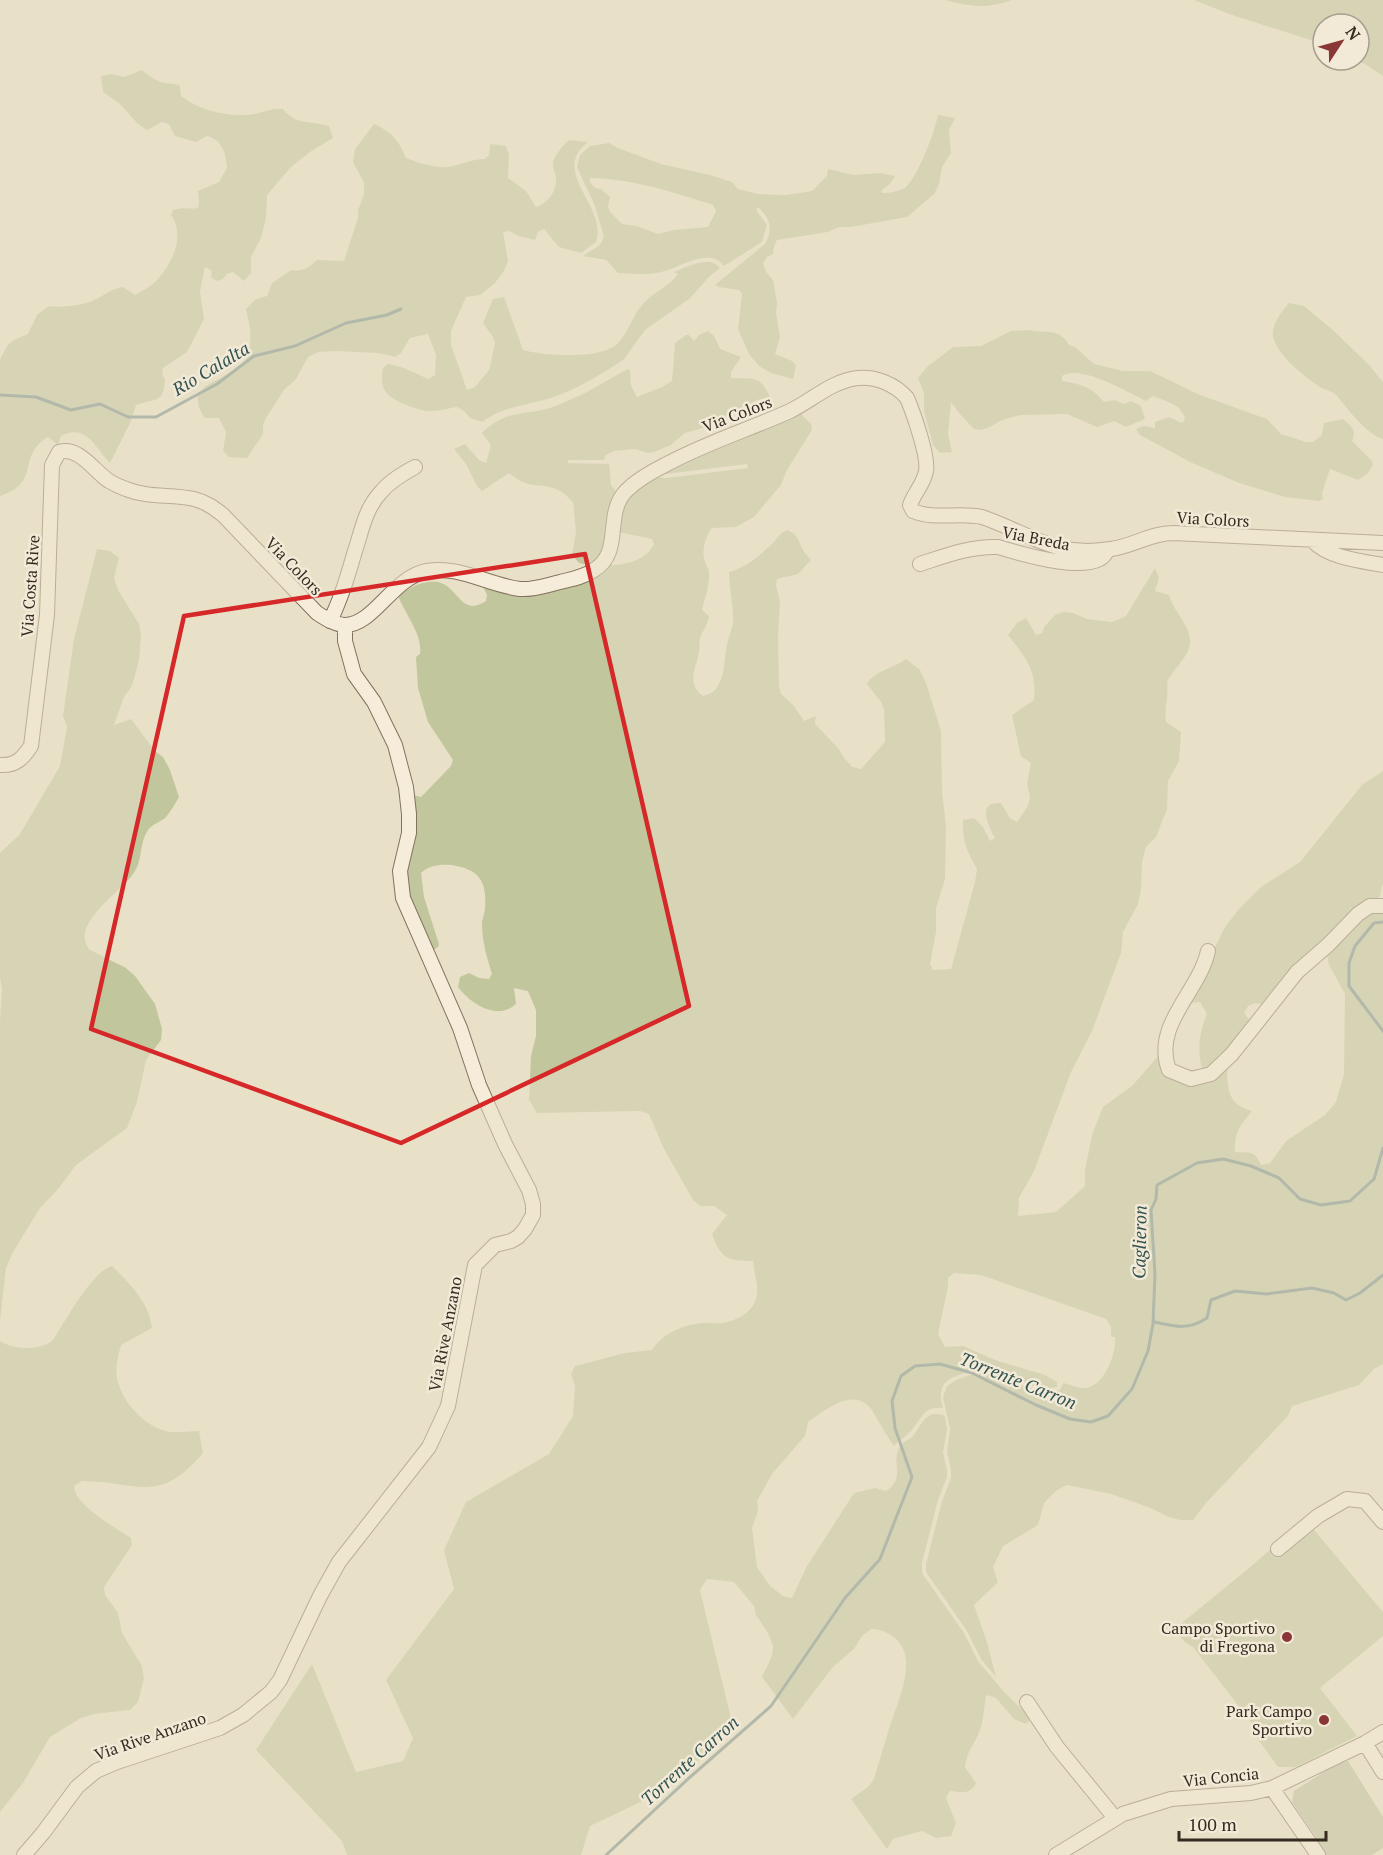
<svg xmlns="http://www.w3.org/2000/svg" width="1383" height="1855" font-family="'PT Serif',serif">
	<rect width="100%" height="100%" fill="#e9e0c8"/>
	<!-- green -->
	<path fill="#c1c69d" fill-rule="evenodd" d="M945,0h67c-25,9 -41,7 -67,0z
		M1194,0h189v76l-18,-12 -11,-4h5v-36h-36v20l-94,-30z
		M142,70c7,6 13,11 23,13 6,1 9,0 15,3l1,10c20,15 49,22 74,18 10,-2 17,-6 28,-5 13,17 27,11 46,17l4,12 -23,14 -19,15 -24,28 -1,23 -5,20 -10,19v16l-7,8 -11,-9 -6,2 -4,5 -7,2 -5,-4 1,-6 -7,-4 -5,24 4,28 -17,33 -24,16 -1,6 3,5c-1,26 -11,19 -29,26l-5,16 -21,42c-16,-17 -24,-40 -49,-27l-3,9 -10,-8c-33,20 -5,45 -48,59v-136c9,-18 8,-18 28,-26l9,-19 12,-9c10,2 34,-1 43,-5 12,-5 18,-12 31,-14l12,8c7,-4 15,-8 20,-13 17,-17 31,-46 16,-67l2,-5c12,-4 14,0 25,-2l1,-5 -1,-12 21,-9 8,-14c-1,-15 -5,-28 -20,-32l-11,6 -21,-6 -6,-12 -7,-2 -15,8 -9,-6 -18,-20 -17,-12 -2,-16 10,-2 13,3z
		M938,115l17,3 -6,12 2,23 -9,14 -3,17 -5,10 -27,23 -56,10h-12l-11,5 -51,8 -3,7 -1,7 -6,3 -4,6 3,9 7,8 4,22 -1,11 4,24 -5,17 17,7 4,4 -3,14 -22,-6 -12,-7 -10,-12 -11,-25 4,-35 -3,-4 -21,-3 -3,-2 50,-41c8,-15 6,-25 -7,-37l-2,3 11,15 -5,17 -38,24c-15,-20 -44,2 -63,6 -14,4 -29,1 -43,1l-12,-13 -23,-4 17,-11 4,-8 -9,-31 -18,-39 3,-12 10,-9 19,-3 9,5 43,16 49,11 22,7 6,7 20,5 28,1 26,-4 15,-15 1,-7 26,6 26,-2 15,3 -5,8 -8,6v3c7,0 16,-1 23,-5 13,-11 30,-57 33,-73zM590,178c43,1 83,14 123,27l3,6 -8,16 -34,3 -16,4 -21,-8 -15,-2 -12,-12 -2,-5 2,-10 -9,-8 -6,-1 -5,-6z
		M374,124c17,7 25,17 32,34 13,5 33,12 47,8 12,-3 20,-7 32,-7l4,-4 1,-11 16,2 3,9 -1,23 18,13 10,16c12,-4 21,-16 20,-29 -1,-7 -5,-11 -2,-19 3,-7 10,-14 15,-19l19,2c-39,30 20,64 8,100l-15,11 -22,-6 -15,-18 -6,3 -3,8 -17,-4 -9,-5 -6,1 5,29 -4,10 -9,12 -15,12 -14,2 -15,34v14l16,45 8,-3 14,-17 2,-8 4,-19 -2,-6 -10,-14 10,-24 11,-2 19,53c21,6 79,10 95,-7 10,-10 14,-27 25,-39 10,-12 26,-17 35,-30l-4,-2c14,-5 35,-18 46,-4l-10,8 -21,23 -44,31 -21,29 -7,5c-20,13 -41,25 -63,33 -23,8 -53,9 -71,25l-13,-4 -6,-7 -7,-4c-8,1 -16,4 -24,4 -8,1 -16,-2 -24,-5 -20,-8 -31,-14 -26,-38l5,-4c16,2 27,10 41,15l6,-4 1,-20 -8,-21 -18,4 -9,15 -6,4 -17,-4 -42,-2 -18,1 -10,5 -12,22 -12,11 -18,28 -3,7v9l-16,24 -18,-1 -6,-6 3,-19 -7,-14h-14c-26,-37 25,-35 40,-58 9,-16 5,-34 1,-51l10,-10 11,-3 5,-13 19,-13c11,2 18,-2 26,-10l27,1 14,-43v-8l6,-15v-12l-11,-21 2,-13z
		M1289,303l15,3 30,25 35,34 14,17v57c-16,-4 -36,-31 -47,-44 -4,-4 -11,-5 -16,-8 -16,-11 -43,-31 -47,-51 -2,-11 9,-25 16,-33z
		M1029,330c17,4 30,-3 40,15l6,2 19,17 29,7h27l50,24 67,24 14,15 25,8h7l9,-7 2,-12 19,-4c8,6 14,12 9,22l20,20 1,4 -5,8 -10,7 -28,-11 -8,24 1,6 -4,2 -34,-4 -46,-14 -49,-21 -50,-27 -4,-6 7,-3 12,2v-6l14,-5 13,6 3,-4c-4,-16 -19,-17 -32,-23l-7,5c-19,-9 -65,-37 -84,-25v5c19,3 30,6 42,21l11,-2 9,4 7,-3 10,5 4,13 -19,8 -12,-6 -17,6 -30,-13 -46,1 -19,5 -12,7 -10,3 -6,-1 -14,-15 -9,-12 -3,32 4,18 -12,1 -7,-8 -9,-34v-18l-6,-15 9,-11 26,-20 28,-1 30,-15z
		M708,331l6,5 6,13 21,8 -10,15v6c20,1 29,-4 39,19l-13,3 -51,27 -21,6 -14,12 -17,7 -6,1 -13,-4 -21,2 -8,4 -2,5h-36v3l41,1 2,21 6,8 -13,64 -16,8 -9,-2 -7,-8 4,-23 -3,-30c-5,-4 -9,-10 -15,-12 -20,-9 -28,1 -49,-17l-27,18 -5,-5 -11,-22 -12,-15 11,-5 14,16 7,3 5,-18 -9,-12c25,-26 48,-16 76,-28 13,-6 26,-11 38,-18 11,-6 21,-13 32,-18l2,1 1,15 6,12 25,-10 10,-6 3,-38 11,-8h3l5,6 5,-6z
		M798,411l13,13 1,6 -25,40 -6,15 -27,32 -18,10 -24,1c-6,6 -10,22 -8,31 1,4 4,9 5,13 1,12 -4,26 -7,38l7,6c-1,9 -6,14 -9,22 -1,4 0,10 -1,14 -3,17 -13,31 4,44 23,-4 20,-33 24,-51 1,-7 5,-15 6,-22 1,-15 -4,-36 -4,-51 18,-5 30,-16 44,-29 5,-6 7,-10 14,-13 10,4 11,9 15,18 2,4 6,9 9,12l-13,14 -21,5 -1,6 4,17 -2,34 1,50 2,8 13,12 10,15 12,-5 -1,8 23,24 7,11 7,8 9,2 24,-27 -1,-33 -3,-7 -14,-18c6,-13 28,-16 39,-25l14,11 6,13 15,48 1,59 4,36 -1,53 -9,29v24l-6,32 3,6 18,-1 24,-87 2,-13c-10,-18 -15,-27 -14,-49l11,-2 9,9 7,14 5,-3c-7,-12 -19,-37 6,-35l9,15 7,4 11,-16 2,-9 -3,-13 4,-21 -10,-7 -9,-41 22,-15c3,-30 -8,-42 -26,-65l9,-12 9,-5 10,17 6,-2 2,-6 11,-12 8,-3 10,1 14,6 25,3 14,-6 29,-48 4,10 -4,13 14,4c5,19 28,35 19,56 -5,11 -16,20 -21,31 2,14 -3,26 -1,40l15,10 -2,29 -11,20 -1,28 -11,28 -10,10 -4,15 -1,28 -3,14 -15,28 -2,21 -29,78 -21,41 -37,99 -15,27 -1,18 38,-4 29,-26v-16l7,-35 11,-28 30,-22 26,-30 6,4 6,7 24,9 32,-16c1,25 -3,45 25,52 -12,15 -18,21 -17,41 15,1 20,-2 26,13l9,-2 16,-22 39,-26 11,-13 8,-28 1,-80 -16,-29 -3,-15 2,-5 55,-42v461l-9,5 -15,16 -67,21 -4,10 -82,87 -13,17h-13l-11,-3 -21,-10 -37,-13 -44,-9 -10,5 -13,13 -6,22 -35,21 -10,21 5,15 -24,23 13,37 9,35 -15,-18 -14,-28 -41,-59v-8l16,-63 9,-23v-8l-4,-18 3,-23 -7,-32 4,-11 9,-6 28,-10 17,4 17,10 23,8 19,-2 3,-7c7,1 16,6 23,5 18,-2 31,-35 29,-51h-4v-10l-5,-8 -125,-44 -27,-2 -6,5v9l-10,47 7,13 18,-1 32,14 50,15 12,7v5c-32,6 -44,-19 -71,-21 -6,0 -13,4 -18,6 -21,6 -32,12 -25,36 -21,-3 -22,14 -34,25 -5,5 -11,8 -15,13 -9,-12 -15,-25 -23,-37 -17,-23 -46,1 -63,13l-3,14 -33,38 -15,27 1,10 -6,17 5,39 13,19 13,10 9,2 15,-32 47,-73 21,-5 11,3c20,-13 5,-26 13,-43 2,-6 10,-8 14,-12 9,-12 14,-28 32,-20l2,13 -4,23 4,18v7l-9,23 -16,63v10l42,60 14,28 26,31 28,27 -6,5 -12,-5 -18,-21 -10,-3c-2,12 -2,26 -7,37 -6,16 -11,16 -14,35l11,16c-5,12 -15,9 -26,8l-4,7 10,25 -5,13 -15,2 -14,-7 -29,8 -6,10 -36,-50 17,-12 6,-8c5,-17 10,-34 15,-50 6,-21 19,-46 17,-69 -1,-18 -18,-31 -35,-31l-9,7 -8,13 -21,18 -40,52 -31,-42 10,-21 1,-10 -5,-13 -12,-18 -2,-9 -20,-24 -27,-3 -7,11 33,137 -63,61 -80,38 -9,29h-234l-5,-14 -86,-91 56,-86 44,108 47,-11 10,-23 -27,-58 68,-91 -10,-39 22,-48 83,-48 24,-38 2,-30 -4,-12 4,-8 50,-13 27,-3c11,-17 32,-26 52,-27 6,-1 13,1 19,0 16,-3 32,-12 34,-29 1,-10 -3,-22 -4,-33 -27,0 -32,-3 -41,-27l15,-19 -13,-9h-14l-7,-6 -30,-53 -14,-33 -9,-3 -103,2 -8,-13 2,-44 5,-20v-26l-8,-19 -14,-3 2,16c-19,17 -45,0 -58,-17l2,-10 9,-4 10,5 10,1 3,-5c-5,-16 -10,-33 -10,-50 0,-5 2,-9 3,-14 2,-29 -5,-40 -33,-45 -11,-1 -23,0 -31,8l3,24 15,47 -1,3 -6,4 -24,-54 -2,-16 3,-87 12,3 30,-31 2,-6 -25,-38 -10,-34 -2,-31 4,-3c3,-20 -16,-41 -22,-59 9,-5 19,-12 30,-13 31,-5 29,38 58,19l1,-6 -5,-10 24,4 100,-24c17,1 40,-4 48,-21l-2,-5 -34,-7 6,-33 28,-22 14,1 82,-10 -1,-4 -81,10 -3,-3z
		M97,549l13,2 9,7 -5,20 4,12 21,34 2,12 -2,24 -7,26 -8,11 -10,28 17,-6 24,32 8,6 7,13 9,27c-4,7 -8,14 -13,20 -5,5 -14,7 -18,13 -9,13 -5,31 -15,44 -13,19 -65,51 -43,76l36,18 9,8 20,28 7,25 -1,11 -15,20 -9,42 -10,26 -51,37 -17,23 -19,20 -27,44 -7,16 -6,52v-298l2,-33 -2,-11v-125l20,-19 40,-68 7,-39 -4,-11 11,-77z
		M1383,771v112l-4,15 -6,2 -108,105 -10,-2 -7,3 -4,7 8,10 -4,7 -37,35 -9,4c-5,-20 -3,-36 5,-55l-7,-12 -9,1 -13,6 25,-38 22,-44 14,-18 22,-22 39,-25 62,-77z
		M112,1266c18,18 37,36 40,62l-31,17c-3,12 -7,25 -3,37 6,22 26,43 48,49 10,3 22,0 33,0l4,22c-44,52 -63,29 -121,28l-8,5c1,20 41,41 57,52l1,7 -28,42 1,8 13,18 4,20 20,33 2,12 -6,24 -8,8 -36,4 -13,4 -31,19 -27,46 -23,29v-471c14,9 40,10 53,-1 11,-17 40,-70 59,-74z
		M1305,1519l78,93v24l-63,52 37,48 -61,31h-18l-23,-32 -1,-9 -61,-79 -7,-4 -13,-13 75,-61z"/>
	<!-- cemetery -->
	<path fill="#b8bc9b" d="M1343,1760l2,2 3,-1 35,56v31l-11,7h-48l-9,-15 2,-2 -25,-36 2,-11z"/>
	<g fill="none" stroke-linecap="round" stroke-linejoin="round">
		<!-- stream -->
		<path stroke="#708b85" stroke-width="3" d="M0,395l36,2 35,13 29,-6 28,13h28l61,-33 37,-28 41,-10 51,-23 41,-8 14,-6
			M1383,922l-9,1 -19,23 -6,17v23l34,45
			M1153,1323l2,-49 -4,-64 5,-11 1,-14 40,-22 26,-4 28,7 28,12 21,21 21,6 29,-4 24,-22 9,-31
			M606,1855l82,-76 83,-73 74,-108 35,-39 32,-82 -17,-49 -3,-27 9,-25 14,-10 25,-2 32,9 64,32 34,14 21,3 17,-6 24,-27 16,-38 5,-27 2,-2c21,5 34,8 52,-4l4,-18 24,-9 32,3 45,-6 22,5 12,7 14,-7 23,-18"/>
		<!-- minor casing -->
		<g stroke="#83725f" stroke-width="16">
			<path id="minor" d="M1313,541c16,17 48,20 70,24
				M920,564c25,-8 50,-18 78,-17 20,6 101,31 109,3
				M330,621c11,-22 18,-46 25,-70 7,-21 10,-42 26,-59 9,-11 21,-18 34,-25
				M0,765c16,1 23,-7 31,-19l16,-131 5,-150 7,-13c20,-6 35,19 50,29 5,3 11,6 17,8 22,9 45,5 68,10 12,3 20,9 29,16l94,98c8,5 18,12 28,12 29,0 48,-48 82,-54 32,-6 61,14 93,18 14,1 27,-4 40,-7 12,-3 24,-5 34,-12 30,-18 9,-57 33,-80 11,-11 24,-18 38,-25 40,-22 83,-35 125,-54 23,-11 41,-30 68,-33 18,-2 38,7 49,20 6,14 22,59 19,73 -2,13 -12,22 -16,34l3,6c21,9 47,1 69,6 49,17 73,41 129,32 22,-3 40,-16 62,-16l210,10
				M1208,951c-9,41 -56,74 -39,119l22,9 20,-5 21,-20 65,-82 31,-27 30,-31 12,-8h13
				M1278,1549l40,-33 29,-17 18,2 18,21
				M1027,1702l30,45 58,71
				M1365,1743l18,29
				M1272,1788l46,67
				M24,1855l19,-22 34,-46 19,-16 21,-9 103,-34 23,-13 28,-23 9,-12 40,-84 19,-34 90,-115 19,-41 27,-141 20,-20 16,-4 7,-4 7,-8 8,-14v-11l-4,-14 -24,-46 -26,-59 -19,-57 -57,-130 -3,-27 9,-38v-19l-3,-27 -11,-42 -21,-43 -20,-28 -9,-33v-16
				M1056,1855l67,-41 48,-15 80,-6 21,-5 93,-45 18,-11"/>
		</g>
		<!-- minor -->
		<use href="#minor" stroke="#f5edda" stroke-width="14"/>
	</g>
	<!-- marked area -->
	<path d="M0 0H1383V1855H0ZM585,554l104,452 -288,137 -310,-114 93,-413z" fill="#e9e0c8" fill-opacity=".55" fill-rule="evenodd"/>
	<path fill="none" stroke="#d62828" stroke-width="4.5" stroke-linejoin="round" d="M585,554l104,452 -288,137 -310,-114 93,-413z"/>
	<!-- markers -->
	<g fill="#8b3636" stroke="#f2ead7" stroke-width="2">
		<circle cx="1287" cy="1637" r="6"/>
		<circle cx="1324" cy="1720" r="6"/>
	</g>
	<g text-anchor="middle" stroke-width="5" stroke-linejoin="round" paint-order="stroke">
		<!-- street labels -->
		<g font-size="16" fill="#352b21" stroke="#f2ead7">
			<text transform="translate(737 414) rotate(-21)" y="6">Via Colors</text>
			<text transform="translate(1213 519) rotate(3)" y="6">Via Colors</text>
			<text transform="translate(1036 538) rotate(11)" y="6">Via Breda</text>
			<text transform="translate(294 566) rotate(46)" y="6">Via Colors</text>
			<text transform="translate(30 586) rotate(-86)" y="6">Via Costa Rive</text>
			<text transform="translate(445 1334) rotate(-79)" y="6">Via Rive Anzano</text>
			<text transform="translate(150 1736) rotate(-19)" y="6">Via Rive Anzano</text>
			<text transform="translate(1221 1777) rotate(-6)" y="6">Via Concia</text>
		</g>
		<!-- poi labels -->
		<g font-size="16" fill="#352b21" stroke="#f2ead7" text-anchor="end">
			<text x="1275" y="1634">Campo Sportivo<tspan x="1275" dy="18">di Fregona</tspan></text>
			<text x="1312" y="1717">Park Campo<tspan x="1312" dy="18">Sportivo</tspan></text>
		</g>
		<!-- water labels -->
		<g font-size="18" font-style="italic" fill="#325351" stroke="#f2ead7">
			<text transform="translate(211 369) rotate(-31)" y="6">Rio Calalta</text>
			<text transform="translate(1140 1242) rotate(-89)" y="6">Caglieron</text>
			<text transform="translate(1018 1381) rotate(22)" y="6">Torrente Carron</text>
			<text transform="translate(690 1761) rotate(-42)" y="6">Torrente Carron</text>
		</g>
	</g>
	<!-- north arrow -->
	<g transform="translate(1341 42) rotate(54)"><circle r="28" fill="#f2ead7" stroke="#a69e8e" stroke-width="1.5"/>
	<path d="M0-4.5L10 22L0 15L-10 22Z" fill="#8b3636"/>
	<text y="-9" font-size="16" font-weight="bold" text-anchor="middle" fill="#352b21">N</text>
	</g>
	<!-- scale -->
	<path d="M1179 1831v9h147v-9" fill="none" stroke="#352b21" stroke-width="3"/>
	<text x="1188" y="1831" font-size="18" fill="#352b21" stroke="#f2ead7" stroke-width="4.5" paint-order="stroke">100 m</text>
</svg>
